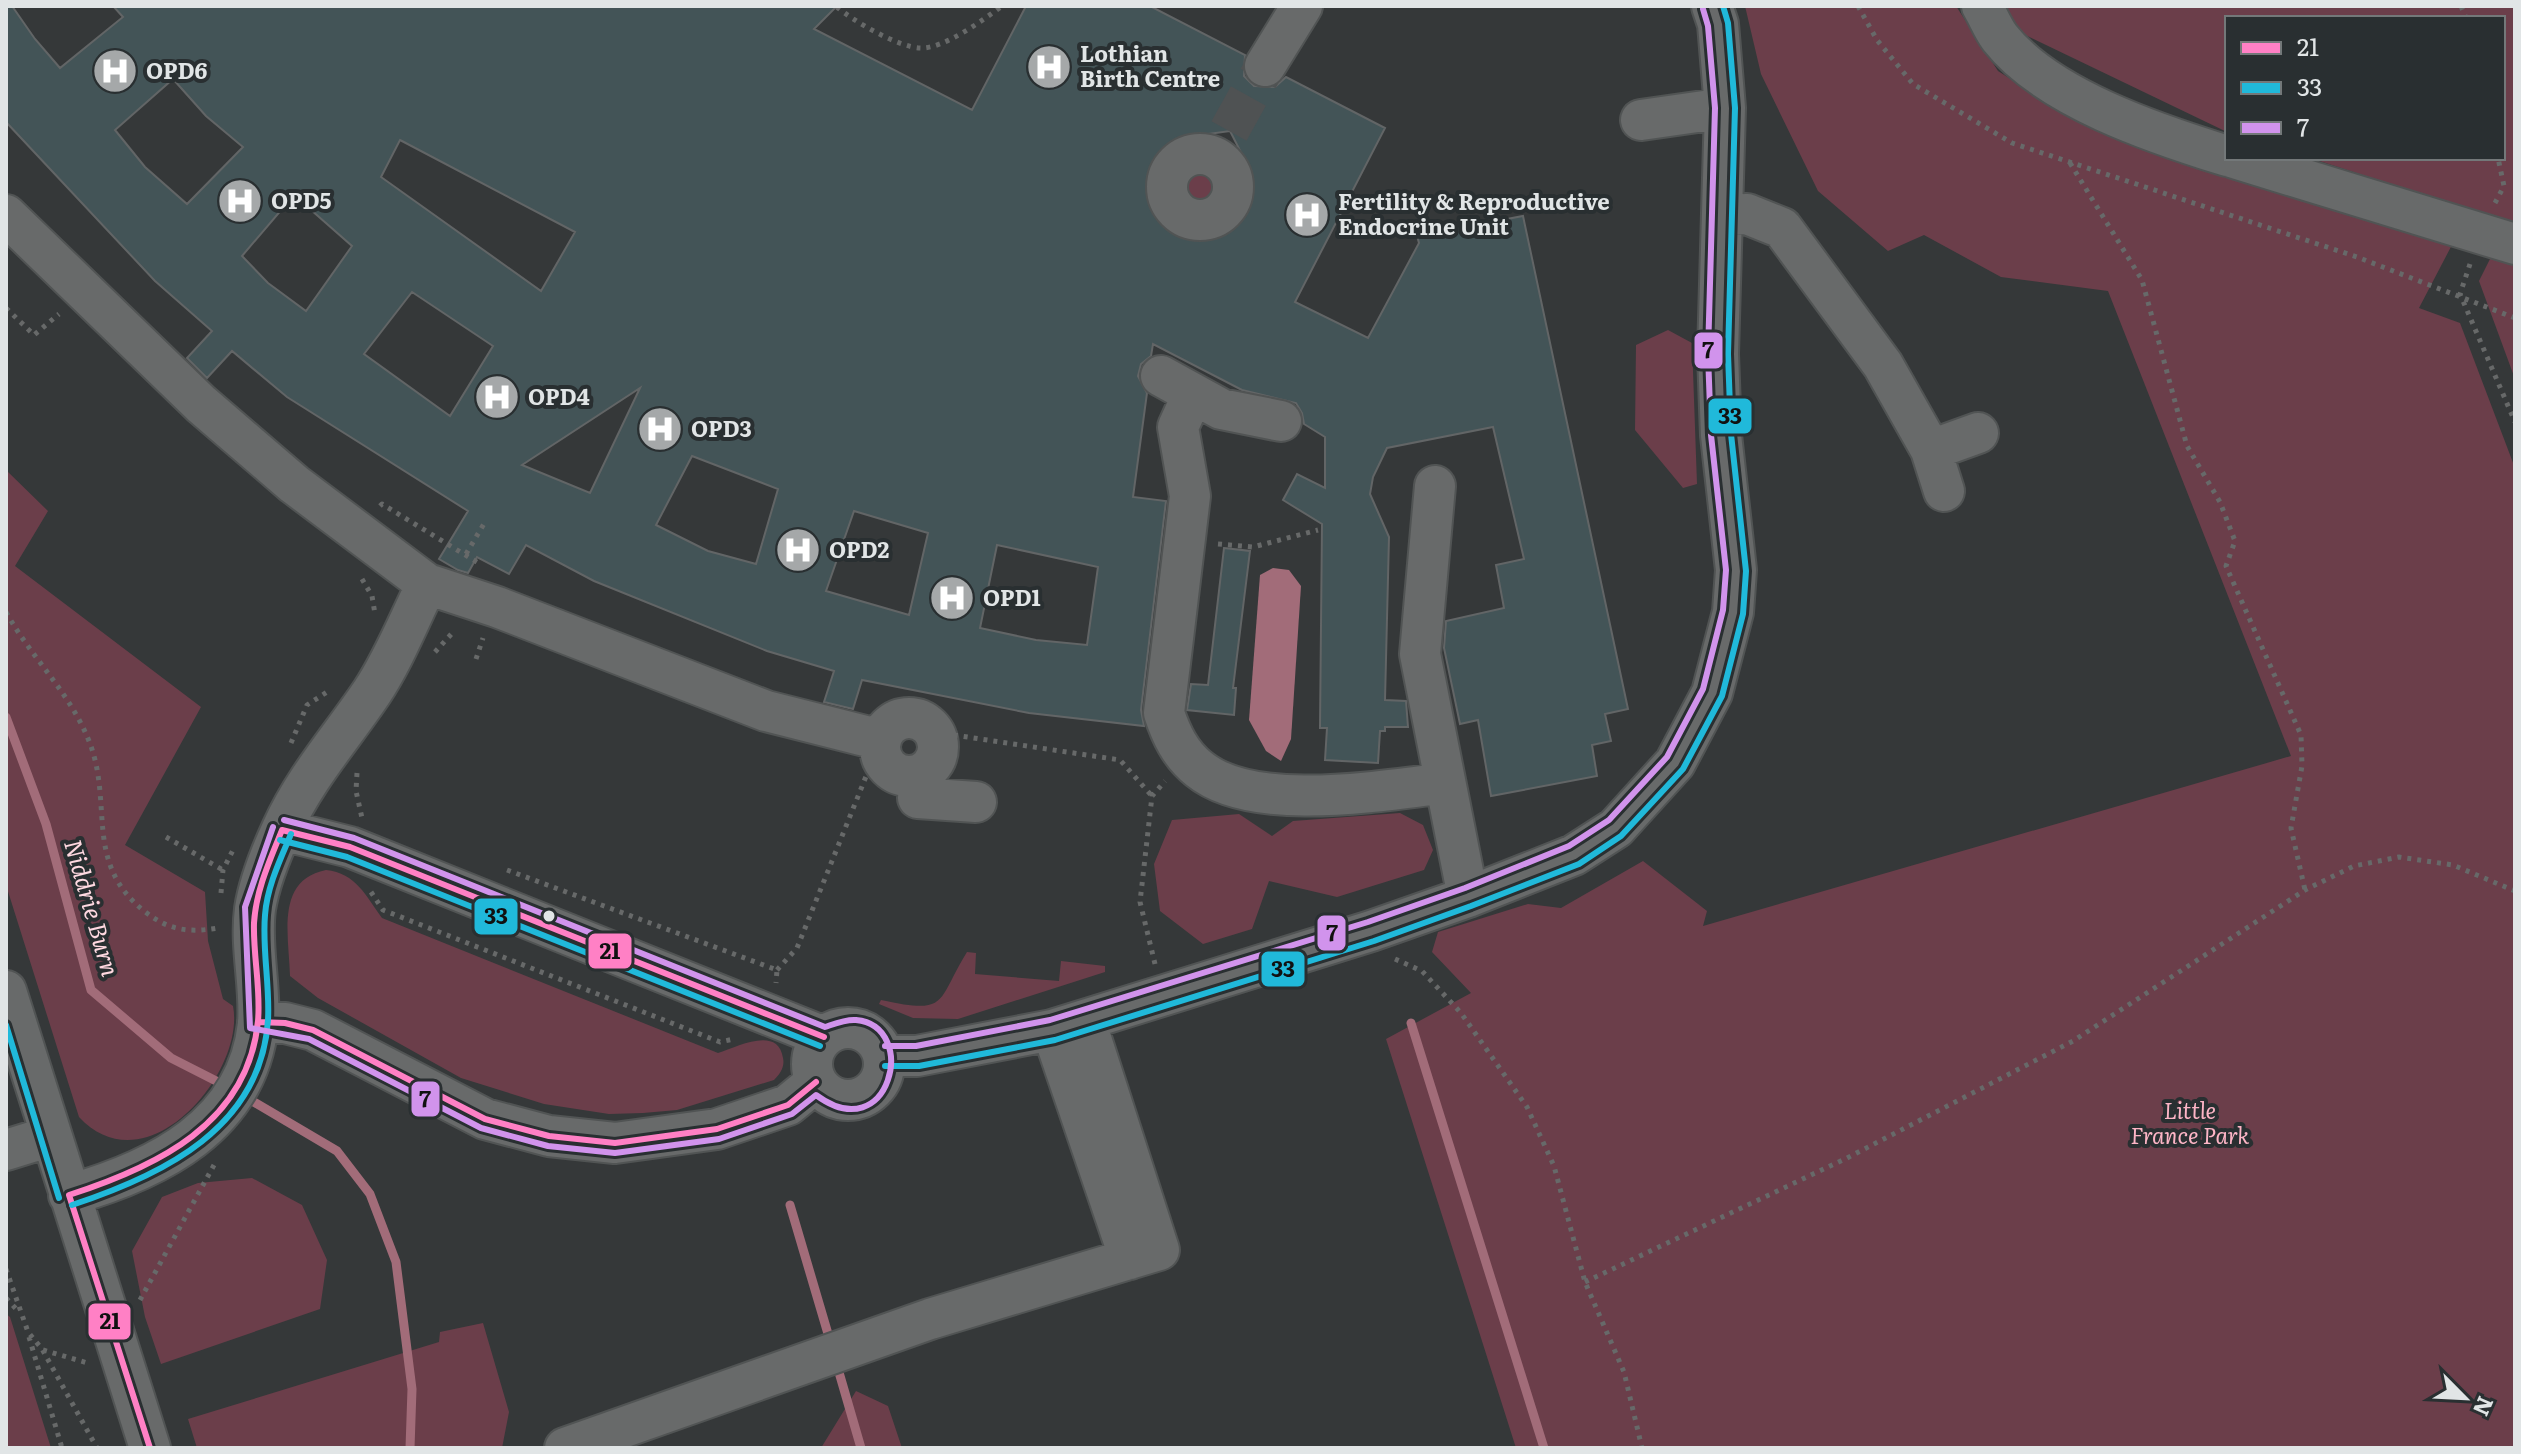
<svg xmlns="http://www.w3.org/2000/svg" width="2521" height="1454" font-family="Literata,serif">
	<rect width="100%" height="100%" fill="#353839"/>
	<!-- green -->
	<path fill="#6b3e4a" d="M1745,6h211l42,65 72,46 384,124 -35,67 41,15 55,145v980h-999l-130,-409 85,-46 -39,-41 6,-20 90,-28 33,4 82,-47 64,50 -4,15 588,-170 -183,-465 -107,-14 -77,-42 -36,16 -70,-60 -57,-117z
		M2005,6h510v218l-205,-66h193v-140h-276v114l-210,-101z
		M1179 187a21 21 0 1 1 42 0a21 21 0 1 1-42 0Z
		M2491,257l24,9v113l-36,-98z
		M1668,330l24,13 5,141 -14,4 -48,-58 1,-85z
		M6,470l42,41 -33,55 186,141 -76,138 80,47 3,49 15,58 10,7c13,66 -86,184 -154,111l-73,-232z
		M1400,813l23,12 10,25 -9,20 -87,27 -68,-16 -17,48 -49,15 -43,-33 -6,-47 18,-44 67,-6 33,22 21,-15z
		M326,870c30,3 40,26 56,48l336,135c19,-6 60,-28 65,5 2,9 -3,16 -9,22l-97,30 -34,3 -34,1 -65,-10 -83,-26 -143,-80 -28,-22c-1,-40 -15,-96 36,-106z
		M967,952l9,1 -1,21 84,7 2,-20 44,5v6l-147,47 -45,-1 -34,-14 2,-4c69,15 55,2 86,-48z
		M252,1178l50,27 25,55 -7,49 -159,55 -16,-47 -13,-66 30,-54 36,-14z
		M6,1314l4,3 41,131h-45z
		M483,1323l26,89 -7,36h-305l-9,-29 251,-77 1,-10z
		M856,1391l32,15 14,42h-81z"/>
	<!-- water -->
	<path fill="#a26c79" d="M1273,568l16,2 12,16 -10,153 -10,22 -15,-10 -17,-31 11,-145z"/>
	<g fill="none" stroke-linecap="round" stroke-linejoin="round">
		<!-- stream -->
		<path stroke="#a26c79" stroke-width="9" d="M6,717l40,107 45,166 80,68 55,28
			M1411,1023l133,425
			M242,1095l95,56 33,43 26,68 16,127 -2,59
			M790,1205l41,139
			M836,1362l25,86"/>
	</g>
	<!-- building -->
	<path fill="#435457" stroke="#626566" stroke-width="2" fill-rule="evenodd" d="M6,6h6l23,33 25,29 63,-51 -10,-11h724l-23,23 158,81 54,-104h124l95,49 -1,21 10,10 21,1 11,-10 99,51 -90,174 73,36 51,-95 -2,-7 106,-20 105,493 -23,5 6,27 -19,4 5,31 -106,20 -13,-76 -18,4 -16,-76 2,-27 58,-13 -8,-43 28,-6 -31,-132 -106,21 -14,29 -3,17 19,43 -4,163 21,1 2,26h-23v4h-5l-2,32 -53,-3 2,-32h-7l2,-204 -39,-24 14,-26 28,14v-51l-21,-13 -2,-11 -6,-10 -54,-13 -89,-46 -2,12 -10,8 -3,12 9,17 -14,104 33,4 -25,209 3,16 -115,-13 -167,-33 -9,29 -29,-7 10,-31 -67,-20 -173,-70 -68,-36 -17,29 -32,-17 -9,16 -10,-3 -19,-11 29,-48 -181,-114 -55,-46 -25,27 -20,-20 25,-27 -57,-50 -149,-159zM173,79l33,37 37,31 -56,57 -42,-37 -30,-37zM1230,131l20,39 3,13 -5,26 -16,20 -12,7 -12,3 -26,-2 -13,-8 -15,-19 -5,-25 7,-24 8,-11 22,-13zM400,140l175,92 -34,59 -160,-114zM294,195l58,51 -46,65 -38,-28 -26,-27zM412,292l81,54 -43,70 -86,-62zM640,388l-50,105 -68,-28zM692,456l86,33 -22,75 -48,-13 -52,-26zM854,511l74,22 -19,82 -83,-24zM997,545l101,22 -11,78 -51,-5 -56,-12z
		M1224,548l26,3 -17,137h3l-2,27 -47,-5 4,-26 17,1z"/>
	<g fill="none" stroke-linecap="round" stroke-linejoin="round">
		<!-- minor-tunnel -->
		<path stroke="#4f5253" stroke-width="40" stroke-dasharray="40 20" stroke-linecap="butt" d="M1229,131l36,-65"/>
		<!-- minor casing -->
		<g stroke="#515454" stroke-width="44">
			<path id="minor" d="M1982,6c6,10 11,23 18,32 47,60 156,96 227,118
				M1265,66l37,-60
				M1641,120l84,-12
				M1167 187a33 33 0 1 1 66 0a33 33 0 1 1-66 0Z
				M2234,158l281,86
				M6,215l195,189 93,80 133,100 70,23 269,104 115,29
				M1723,215l24,-1 35,14 101,137 48,85 13,41
				M1161,376l60,33 60,12
				M1193,394l-15,33 12,69 -26,217c7,21 16,41 35,56 54,44 181,22 246,14
				M1931,450l47,-17
				M1435,486l-15,168 48,243
				M880 747a29 29 0 1 1 58 0a29 29 0 1 1-58 0Z
				M918,798l58,4
				M282,830l68,17 474,190
				M6,991l144,457
				M258,1022l27,1 28,7 172,89 64,17 66,7 102,-14 71,-24 28,-23
				M812 1064a36 36 0 1 1 72 0a36 36 0 1 1-72 0Z
				M1052,1030l78,229
				M885,1056h32l135,-26 319,-99 97,-34 106,-42 42,-27 59,-65 37,-70 21,-81 3,-42 -15,-135 -3,-81 7,-246 -7,-84 -6,-18
				M6,1150l45,-14
				M69,1195c88,-25 178,-69 189,-171 3,-37 -8,-77 -3,-115 4,-26 16,-56 27,-80 23,-51 59,-91 90,-137 22,-33 37,-72 55,-108
				M565,1448l365,-129 229,-69 -74,-230"/>
		</g>
		<!-- path -->
		<path stroke="#676969" stroke-width="5" stroke-dasharray="4 6" stroke-linecap="butt" d="M1858,6l19,34 36,44 99,59 345,114 158,61
			M2461,6l5,12
			M837,7c16,14 61,40 83,41 24,1 63,-28 82,-42
			M2070,163l72,117 45,166 33,56 15,39 -9,25 75,169 1,31 -11,62 14,62
			M2495,203l9,-17 -6,-28
			M2470,264l-10,30 55,128
			M6,308l28,27 25,-21
			M380,506l2,-2 98,60
			M1218,544l35,3 65,-17
			M466,554l19,-32
			M362,579l10,17 3,18
			M6,612c26,47 63,79 83,129 25,63 -6,121 55,170 24,19 43,22 74,17
			M435,652l20,-22
			M476,659l7,-21
			M934,732l186,28 32,36
			M291,743l16,-38 20,-13
			M357,773l-1,18 6,27
			M166,837l57,33
			M507,870l270,100 -1,13
			M371,892l12,18 337,132 14,-3
			M221,893l2,-23 12,-24
			M1395,959l27,12 39,42 66,94 27,59 31,116 39,90 18,76
			M1155,964l-15,-62 12,-106 13,-15
			M777,970l20,-22 72,-179
			M6,1269l22,63 14,17 55,99
			M1585,1282l262,-124 226,-117 232,-151 49,-24 45,-9 54,8 62,26
			M6,1298l13,14
			M140,1300l74,-135
			M29,1337l33,111
			M43,1350l48,14"/>
		<!-- minor -->
		<use href="#minor" stroke="#686a6a" stroke-width="40"/>
		<!-- bus-1 casing -->
		<g stroke="#292f31" stroke-width="12">
			<path id="bus-1" d="M282,830l68,17 474,190
				M258,1022l27,1 28,7 172,89 64,17 66,7 102,-14 71,-24 28,-23
				M69,1195c87,-28 179,-71 189,-174 3,-32 -5,-65 -4,-98 2,-33 16,-63 28,-93
				M69,1195l81,253"/>
		</g>
		<!-- bus-2 casing -->
		<g stroke="#292f31" stroke-width="12">
			<path id="bus-2" d="M280,840l67,17 473,189
				M6,1025l53,173
				M885,1066h34l136,-26 319,-99 97,-35 108,-42 42,-28 62,-67 39,-73 21,-82 3,-43 -15,-137 -3,-80 7,-246 -7,-85 -5,-17
				M72,1205c91,-30 189,-77 196,-185 2,-35 -6,-70 -3,-105 2,-28 15,-55 26,-81"/>
		</g>
		<!-- bus-3 casing -->
		<g stroke="#292f31" stroke-width="12">
			<path id="bus-3" d="M273,827l-28,80 5,121 59,11 172,89 67,18 67,7 104,-14 73,-25 24,-19c74,55 104,-69 40,-75 -10,-1 -22,4 -31,7l-471,-189 -70,-18
				M885,1046h31l134,-26 318,-98 97,-34 104,-42 40,-26 58,-63 36,-68 20,-79 3,-40 -15,-135 -3,-81 7,-246 -7,-82 -5,-17"/>
		</g>
		<!-- bus-1 -->
		<use href="#bus-1" stroke="#ff80c5" stroke-width="6"/>
		<!-- bus-2 -->
		<use href="#bus-2" stroke="#20b9da" stroke-width="6"/>
		<!-- bus-3 -->
		<use href="#bus-3" stroke="#d193ec" stroke-width="6"/>
	</g>
	<!-- icons -->
	<defs>
		<g id="hospital-disc" transform="scale(2.3)"><circle r="9.5" fill="#a5a8a9" stroke="#292f31"/><path d="M-5-5h3v3.5h4V-5h3V5h-3V1.5h-4V5h-3Z" fill="#fff"/></g>
	</defs>
	<g fill-rule="evenodd">
		<use href="#hospital-disc" x="1049" y="67"/>
		<use href="#hospital-disc" x="115" y="71"/>
		<use href="#hospital-disc" x="240" y="201"/>
		<use href="#hospital-disc" x="1307" y="215"/>
		<use href="#hospital-disc" x="497" y="397"/>
		<use href="#hospital-disc" x="660" y="429"/>
		<use href="#hospital-disc" x="798" y="550"/>
		<use href="#hospital-disc" x="952" y="598"/>
	</g>
	<!-- markers -->
	<circle fill="#e1e5e6" stroke="#292f31" stroke-width="3" cx="549" cy="916" r="7"/>
	<g text-anchor="middle" stroke-width="8" stroke-linejoin="round" paint-order="stroke">
		<!-- poi labels -->
		<g font-size="22" font-weight="bold" fill="#e1e5e6" stroke="#292f31" text-anchor="start">
			<text x="1080" y="62">Lothian<tspan x="1080" dy="25">Birth Centre</tspan></text>
			<text x="146" y="79">OPD6</text>
			<text x="271" y="209">OPD5</text>
			<text x="1338" y="210">Fertility &amp; Reproductive<tspan x="1338" dy="25">Endocrine Unit</tspan></text>
			<text x="528" y="405">OPD4</text>
			<text x="691" y="437">OPD3</text>
			<text x="829" y="558">OPD2</text>
			<text x="983" y="606">OPD1</text>
		</g>
		<!-- park labels -->
		<g font-size="22" font-style="italic" fill="#fdb5c6" stroke="#292f31">
			<text x="2190" y="1119">Little<tspan x="2190" dy="25">France Park</tspan></text>
		</g>
		<!-- water labels -->
		<g font-size="24" font-style="italic" fill="#ffd9e1" stroke="#292f31">
			<text transform="translate(91 908) rotate(74)" y="8">Niddrie Burn</text>
		</g>
	</g>
	<g stroke="#292f31" stroke-width="3">
		<rect x="1693" y="331" width="31" height="39" rx="8" fill="#d193ec"/>
		<rect x="1707" y="397" width="46" height="38" rx="8" fill="#20b9da"/>
		<rect x="473" y="897" width="46" height="39" rx="8" fill="#20b9da"/>
		<rect x="1316" y="914" width="31" height="38" rx="8" fill="#d193ec"/>
		<rect x="587" y="932" width="46" height="38" rx="8" fill="#ff80c5"/>
		<rect x="1260" y="950" width="46" height="38" rx="8" fill="#20b9da"/>
		<rect x="410" y="1080" width="31" height="38" rx="8" fill="#d193ec"/>
		<rect x="87" y="1302" width="45" height="39" rx="8" fill="#ff80c5"/>
	</g>
	<g font-size="22" text-anchor="middle" font-weight="bold" fill="#111">
		<text x="1708" y="358">7</text>
		<text x="1730" y="424">33</text>
		<text x="496" y="924">33</text>
		<text x="1332" y="941">7</text>
		<text x="610" y="959">21</text>
		<text x="1283" y="977">33</text>
		<text x="425" y="1107">7</text>
		<text x="110" y="1329">21</text>
	</g>
	<!-- border -->
	<rect width="2521" height="1454" fill="none" stroke="#e1e5e6" stroke-width="16"/>
	<!-- legend -->
	<rect x="2225" y="16" width="280" height="144" fill="#292f31" stroke="#737879" stroke-width="2"/>
	<rect x="2241" y="42" width="40" height="12" fill="#ff80c5" stroke="#737879" stroke-width="2"/>
	<text x="2297" y="56" font-size="24" fill="#e1e5e6">21</text>
	<rect x="2241" y="82" width="40" height="12" fill="#20b9da" stroke="#737879" stroke-width="2"/>
	<text x="2297" y="96" font-size="24" fill="#e1e5e6">33</text>
	<rect x="2241" y="122" width="40" height="12" fill="#d193ec" stroke="#737879" stroke-width="2"/>
	<text x="2297" y="136" font-size="24" fill="#e1e5e6">7</text>
	<!-- north arrow -->
	<g transform="translate(2465 1398) rotate(114)" stroke="#292f31" stroke-width="6" paint-order="stroke">
	<path d="M0-6L14 30L0 20L-14 30Z" fill="#e1e5e6"/>
	<text y="-12" font-size="22" font-weight="bold" text-anchor="middle" fill="#e1e5e6">N</text>
	</g>
</svg>
